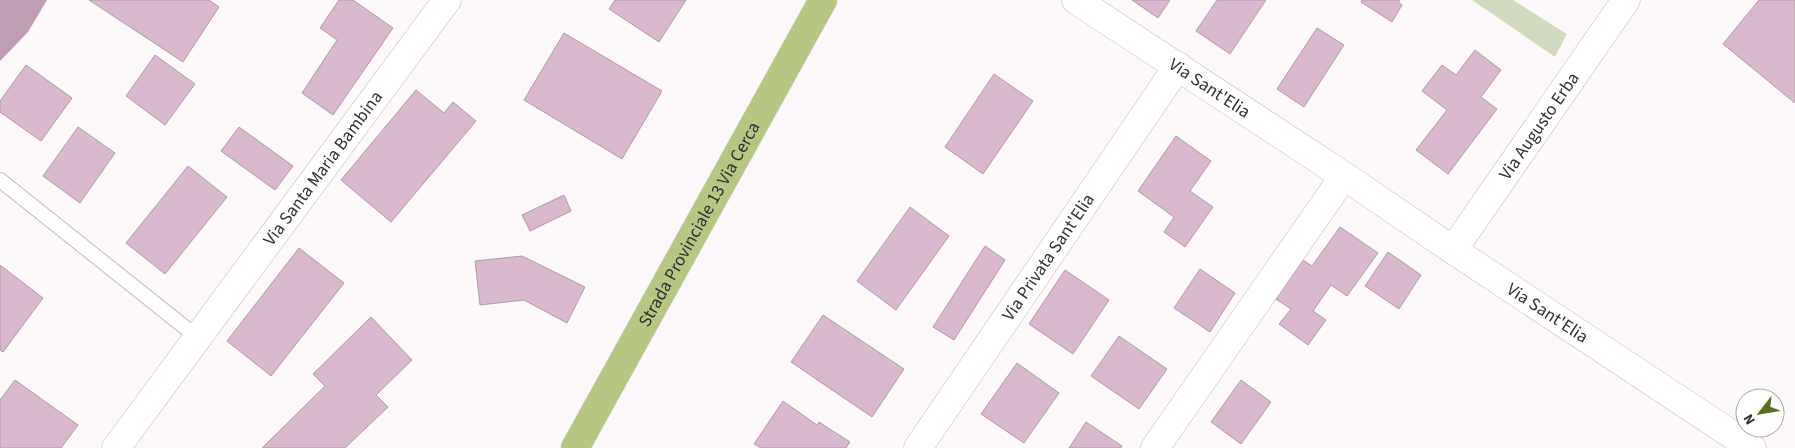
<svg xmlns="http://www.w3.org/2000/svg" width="1795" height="448" font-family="'Source Sans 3',sans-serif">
	<rect width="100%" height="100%" fill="#fdf9fb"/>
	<!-- green -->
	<path fill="#d2dbc1" d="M1472,0h41l54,34 -12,23z"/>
	<!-- water -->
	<path fill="#bd9fb1" d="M0,0h47l-19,32 -28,29z"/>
	<!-- building -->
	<path fill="#d8bacc" stroke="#af9ca7" d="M89,0h120l10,7 -36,55z
		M339,0h14l40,28 -60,87 -31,-22 35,-53 -17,-12z
		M615,0h71l-27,42 -50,-33z
		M1132,0h38l-12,18z
		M1217,0h49l-36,54 -34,-23z
		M1362,0h38l-2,2 4,3 -10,17 -31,-20z
		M1759,0h36v103l-72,-59z
		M1317,28l27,17 -40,62 -27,-18z
		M564,33l98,58 -40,68 -98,-59z
		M1475,50l26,20 -20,27 16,12 -49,65 -32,-24 31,-40 -25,-19 20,-26 14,10z
		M155,55l40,29 -30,41 -39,-29z
		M26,65l46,33 -31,43 -41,-29v-11z
		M994,74l39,27 -50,73 -38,-27z
		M416,90l28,23 9,-11 23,19 -85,101 -50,-42z
		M78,127l37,26 -35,50 -37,-27z
		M239,127l54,39 -18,24 -54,-39z
		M1176,136l35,25 -21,30 23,16 -28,40 -21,-15 10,-15 -36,-26z
		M188,166l39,31 -62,77 -39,-31z
		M564,195l7,16 -41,20 -8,-16z
		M910,207l39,29 -53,74 -39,-29z
		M1340,227l38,26 -31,43 -16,-11 -18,26 13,9 -18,25 -29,-21 12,-15 -15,-10 27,-39 9,6z
		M985,246l20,14 -51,80 -21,-13z
		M299,248l45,35 -73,93 -44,-35z
		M1388,252l33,23 -22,34 -34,-23z
		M522,256l63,31 -18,36 -43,-23 -44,5 -5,-44z
		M0,265l43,33 -40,54 -3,-2z
		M1200,269l35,24 -25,39 -36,-24z
		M1065,270l44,30 -36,54 -44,-30z
		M823,315l81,54 -32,48 -81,-55z
		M371,317l41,43 -36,35 12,12 -43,41h-83l63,-62 -12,-12z
		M1119,336l48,33 -28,40 -48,-33z
		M1017,363l42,30 -35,50 -43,-29z
		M15,380l63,45 -17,23h-61v-48z
		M1241,380l30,22 -30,42 -30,-22z
		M783,401l34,24 2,-3 31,20 -4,6h-85l-7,-4z
		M1086,422l36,24 -1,2h-52z"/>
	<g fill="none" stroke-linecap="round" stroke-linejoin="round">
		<!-- lane casing -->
		<g stroke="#c8b5c0" stroke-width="16">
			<path id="lane" d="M0,180l197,157"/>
		</g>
		<!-- street casing -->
		<g stroke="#c8b5c0" stroke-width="29">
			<g id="street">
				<path id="s1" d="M1076,0l268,176 109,74 299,198"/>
				<path id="s2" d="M1453,250l173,-250"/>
				<path id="s3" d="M116,448l331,-448"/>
				<path id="s4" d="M918,448l260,-382"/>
				<path d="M1155,448l189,-272"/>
			</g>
		</g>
		<!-- primary casing -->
		<g stroke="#d7d5d6" stroke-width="29">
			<g id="primary">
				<path id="s5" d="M575,448l248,-448"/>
			</g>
		</g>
		<!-- lane -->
		<use href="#lane" stroke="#fff" stroke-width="14"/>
		<!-- street -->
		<use href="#street" stroke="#fff" stroke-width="28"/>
		<!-- primary -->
		<use href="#primary" stroke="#b5c783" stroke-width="28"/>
	</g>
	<g text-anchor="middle" stroke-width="4" stroke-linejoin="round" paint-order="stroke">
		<!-- street labels -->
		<g font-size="18" fill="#362e33" stroke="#fff">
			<text dy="6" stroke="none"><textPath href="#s1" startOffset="160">Via Sant'Elia</textPath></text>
			<text dy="6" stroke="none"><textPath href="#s2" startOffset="151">Via Augusto Erba</textPath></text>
			<text dy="6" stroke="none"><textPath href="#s3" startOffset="348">Via Santa Maria Bambina</textPath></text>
			<text dy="6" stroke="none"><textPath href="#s5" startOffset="256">Strada Provinciale 13 Via Cerca</textPath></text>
			<text dy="6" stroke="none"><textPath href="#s4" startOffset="231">Via Privata Sant'Elia</textPath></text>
			<text dy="6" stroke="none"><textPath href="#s1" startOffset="566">Via Sant'Elia</textPath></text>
		</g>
	</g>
	<!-- north arrow -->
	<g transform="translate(1760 413) rotate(239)"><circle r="24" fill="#ffffff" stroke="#afabad"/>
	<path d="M0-4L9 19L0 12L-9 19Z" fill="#596f1f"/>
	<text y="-8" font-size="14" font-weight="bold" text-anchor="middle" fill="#362e33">N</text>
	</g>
</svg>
